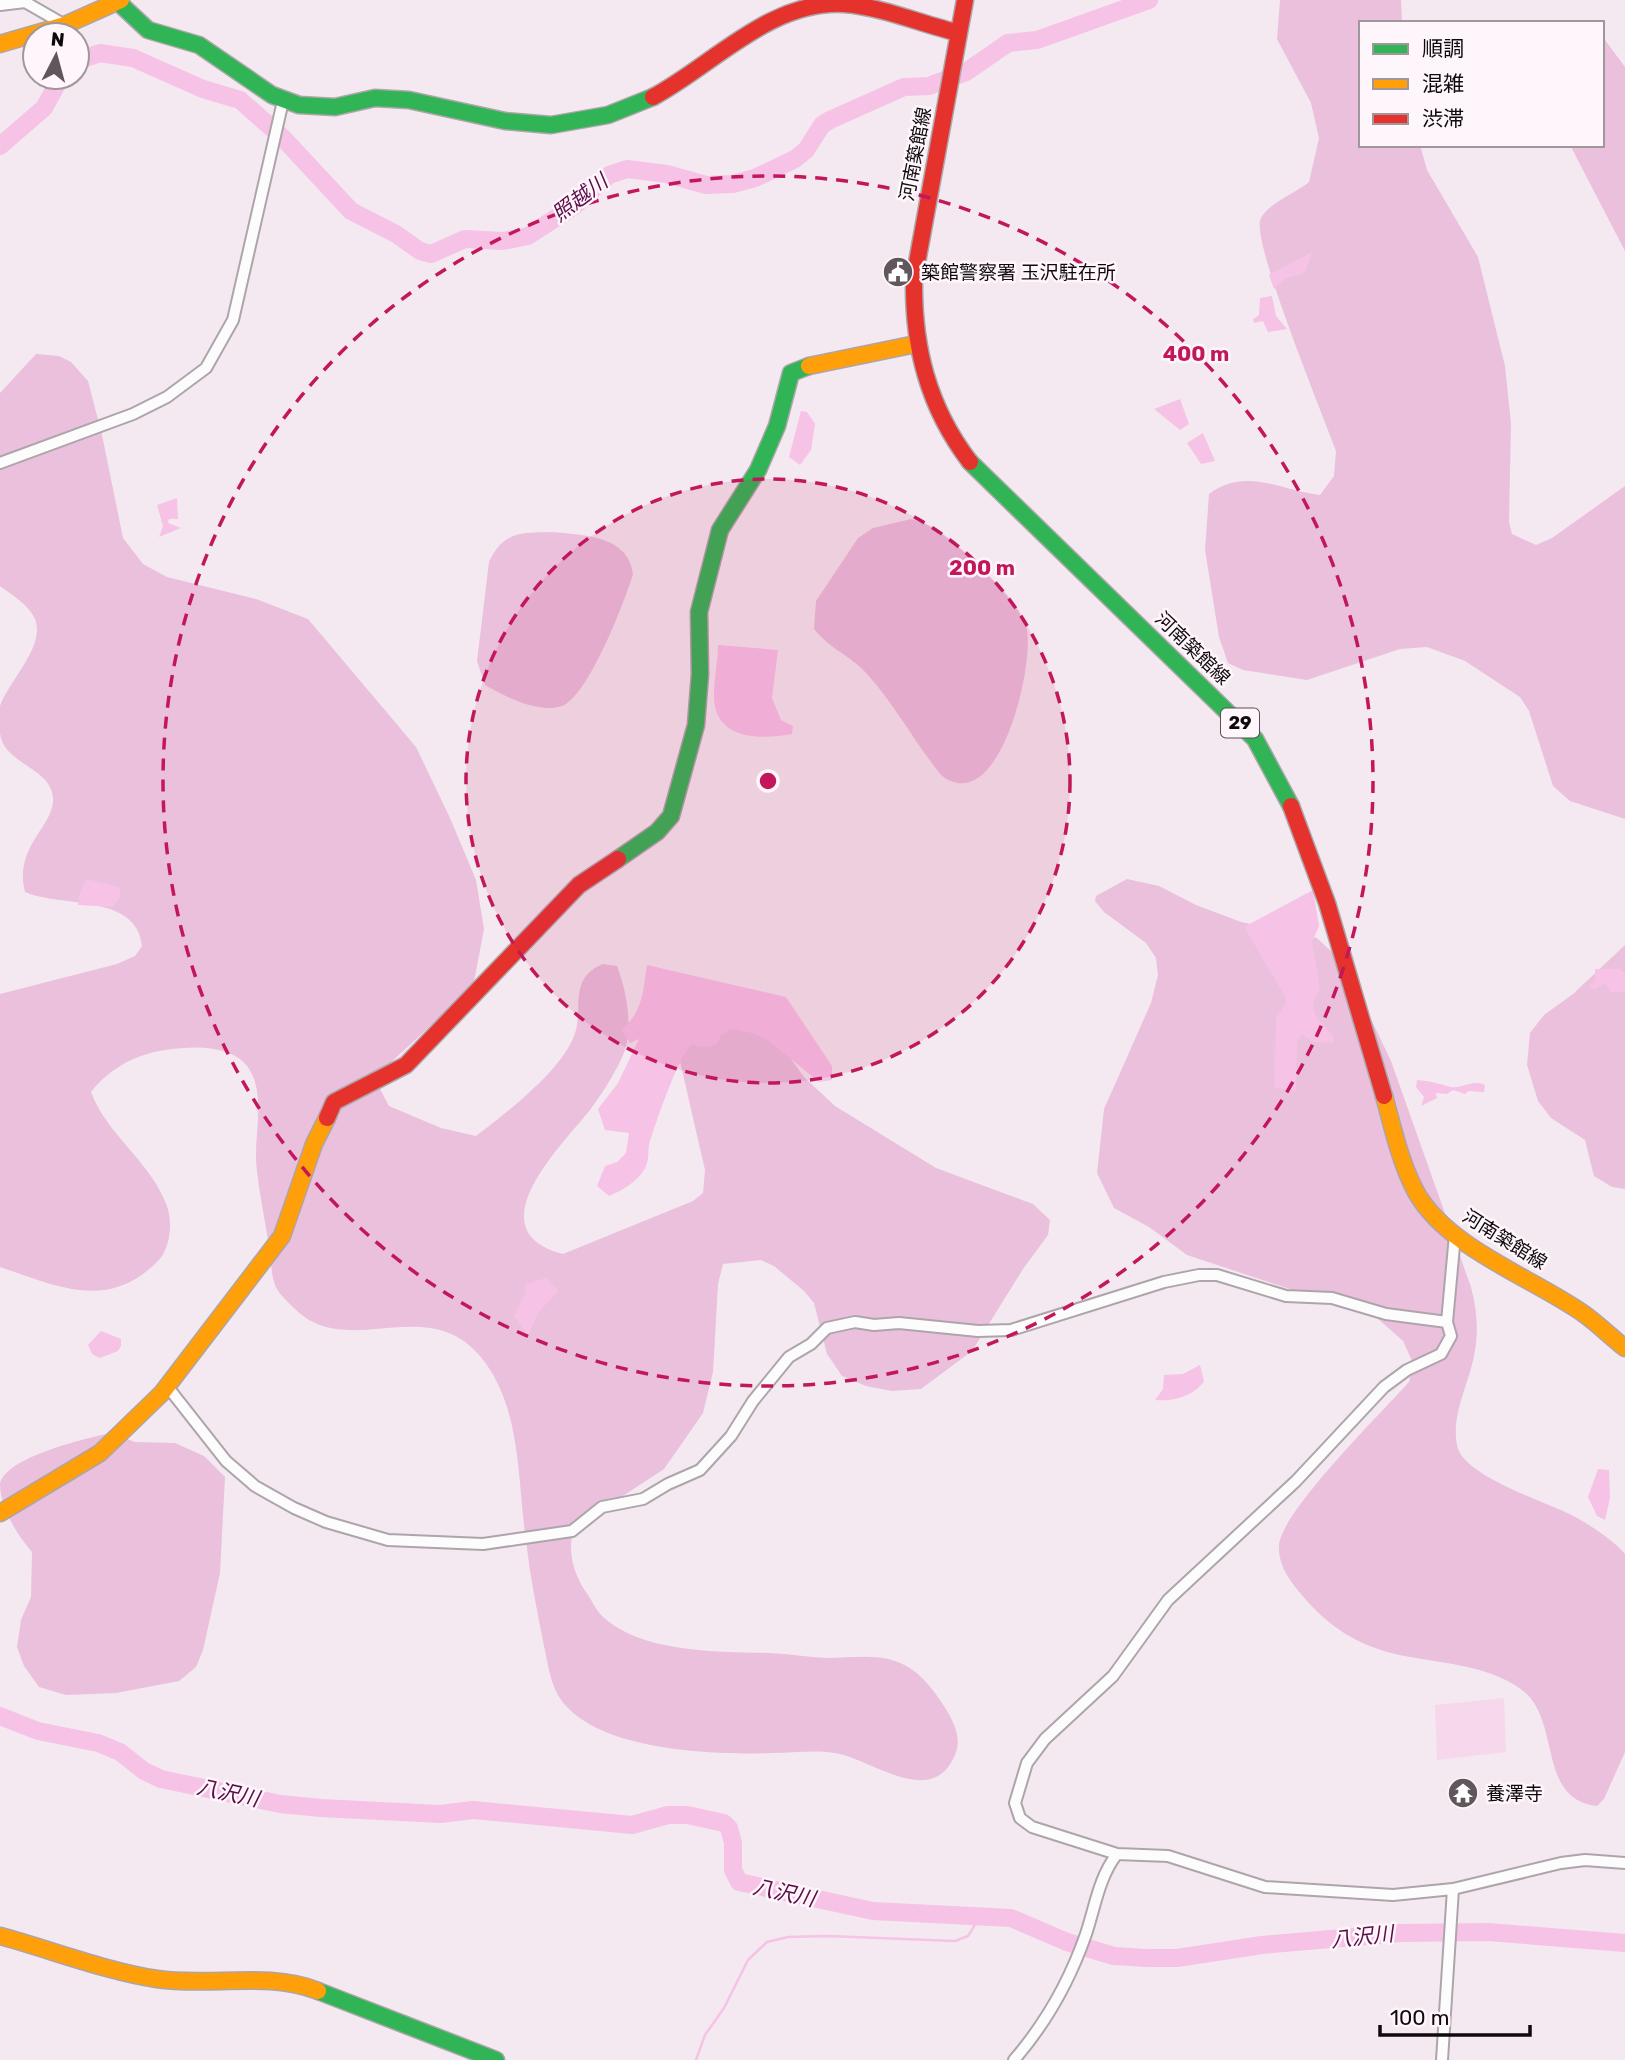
<svg xmlns="http://www.w3.org/2000/svg" width="1625" height="2060" font-family="Rubik,'Noto Sans JP',sans-serif">
	<rect width="100%" height="100%" fill="#f4e9f0"/>
	<!-- green -->
	<path fill="#f6d7eb" d="M1504,1698l2,54 -69,8 -2,-55z"/>
	<!-- forest -->
	<path fill="#eac0dd" d="M1280,0h121l1,23h-41v122h59l7,25 51,87 27,109 6,57 -2,99 3,12 24,11 16,-7 73,-52v333l-55,-18 -17,-15 -24,-75 -9,-14 -55,-36 -38,-14 -27,2 -93,31 -64,-10 -15,-7 -9,-26 -14,-87 4,-56c38,-27 69,-4 111,1l14,-19 2,-25c-13,-36 -82,-203 -76,-230 4,-16 36,-28 49,-39l10,-44 -8,-35 -34,-64z
		M1602,36l23,31v184l-55,-106h32z
		M36,354l23,2 12,6 17,19 14,54 21,103 20,26 24,13 89,22 52,20 108,128 34,71 26,62 8,49 -11,58 -83,76 -10,26 9,17 52,22 35,8c30,-23 90,-68 100,-106 6,-25 -6,-53 27,-66l14,2c9,23 16,59 8,84 -7,19 -23,44 -35,60 -29,36 -116,121 -27,144l130,-53 10,-8 2,-23 -32,-139 65,-24 46,42 20,28 31,29 101,62 97,36 17,16 -2,15 -25,34 -51,82 -51,38 -29,2 -26,-5 -24,-10 -15,-22 -13,-51 -10,-12 -30,-25 -13,-6 -38,4 -5,20 -5,88 -10,41 -39,56 -90,59c-7,22 -1,45 12,64 5,7 10,18 16,24 38,37 118,36 167,37 20,1 39,4 58,5 22,0 47,-4 68,3 25,8 41,32 54,53 8,16 13,28 4,45 -23,47 -81,2 -113,-5 -23,-5 -46,-1 -68,-1 -58,2 -162,-2 -204,-45 -17,-17 -19,-39 -24,-62 -7,-35 -14,-70 -18,-105 -9,-62 -4,-135 -46,-185 -55,-65 -134,7 -187,-49 -6,-6 -15,-14 -18,-22 -4,-11 -4,-26 -6,-38 -4,-29 -11,-58 -13,-87 -1,-27 8,-60 -4,-86 -11,-25 -45,-28 -68,-26 -38,2 -69,14 -93,44 16,43 60,70 76,114 6,17 3,43 -9,55 -50,51 -101,25 -158,6v-273l117,-30 18,-8 7,-10c-5,-53 -81,-38 -117,-54 -12,-46 31,-67 28,-95 -3,-30 -50,-33 -53,-64 0,-7 0,-20 0,-27 8,-24 46,-60 35,-87 -6,-14 -23,-24 -35,-33v-193z
		M911,519c28,7 44,24 64,44 19,19 46,40 52,67 7,39 -29,190 -86,145 -26,-32 -46,-70 -74,-101 -17,-19 -36,-24 -53,-45l2,-28 42,-63 15,-10z
		M551,532c31,3 78,3 82,42 -8,27 -45,123 -71,132 -24,8 -56,-9 -77,-21l-8,-24 12,-99c14,-31 32,-29 62,-30z
		M1127,879l32,7 37,19 45,17 76,16 19,18 13,17 42,88 80,226c6,23 8,44 3,69 -5,27 -23,59 -17,89 5,32 94,58 120,73 16,9 36,22 48,36v198l-21,47 -7,7c-61,-7 -35,-86 -75,-116 -38,-28 -87,-26 -131,-37 -34,-9 -61,-26 -84,-52 -14,-16 -29,-33 -28,-55 0,-32 105,-136 130,-164l4,-19 -10,-22 -26,-23 -190,-63 -38,-28 -35,-19 -17,-35 7,-64 47,-106 7,-28 -2,-17 -10,-15 -42,-31 -9,-11 1,-5z
		M1625,945v244l-13,-2 -18,-11 -9,-36 -34,-22 -13,-17 -11,-36 3,-32 14,-18 29,-21z
		M111,1433l24,9 40,1 29,13 21,21 -5,96 -17,77 -7,17 -17,14 -63,12 -50,2 -27,-8 -15,-21 -7,-19 4,-27 10,-23 1,-45c-14,-16 -32,-44 -32,-68 5,-27 87,-46 111,-51z"/>
	<!-- water -->
	<path fill="#f6c2e6" d="M1312,252l-7,21 -18,5 -13,11 -5,-14z
		M1272,296l4,20 11,13 -19,3 -5,-11 -9,2 -1,-4 6,-4 1,-17z
		M1180,399l9,25 -9,6 -26,-21z
		M801,411l6,1 8,12 -4,26 -11,15 -11,-8z
		M1203,433l12,28 -14,3 -14,-21z
		M177,498l1,21h-9l-1,4 13,5 -22,9 4,-11 -6,-21z
		M718,645l60,5 -6,48 9,22 12,6 -1,8c-33,6 -79,6 -78,-40 0,-16 4,-33 4,-49z
		M86,879l33,8 2,9 -8,11 -35,-2 1,-10z
		M1313,890l6,36 -7,16 8,47c-15,24 -2,29 14,48l-1,6 -20,-1 -11,-8 -5,8 -1,49 -22,-3 2,-72 8,-9 2,-9 -42,-71z
		M647,965l139,32 46,69v14l-13,2 -50,-41 -13,-7 -24,-5 -11,6 -4,9 -11,3 -15,-2c-13,12 -36,80 -42,100 -1,6 0,15 -3,21 -5,13 -24,25 -37,30l-12,-10 8,-20 12,-4 9,-9 3,-20 -24,-3 -7,-21 20,-26 21,-44 -9,4 -9,-14c22,-15 22,-39 26,-64z
		M1595,969h25l5,4v19h-15l-4,-9 -11,6 -6,-3 6,-5z
		M1417,1080c13,1 23,4 34,7 12,2 21,-8 34,-2l-1,7 -16,-1 -3,3 -12,-4 -6,4 -11,-1 1,5 -16,8 3,-9 -8,-10z
		M546,1278l13,12 -21,23 -10,23 -14,-20 11,-22v-10z
		M101,1331l20,8v7l-3,5 -18,7 -8,-4 -4,-9z
		M1200,1365l4,16c-9,15 -32,21 -49,19l8,-11 1,-14 19,-1z
		M1598,1469l11,1 1,28 -5,22 -8,-4 -9,-19z"/>
	<g fill="none" stroke-linecap="round" stroke-linejoin="round">
		<!-- stream -->
		<path stroke="#f6c2e6" stroke-width="2.5" d="M696,2060l9,-25 19,-27 24,-48 19,-18 21,-5 40,-1 127,5 13,-5 13,-21"/>
		<!-- river -->
		<path stroke="#f6c2e6" stroke-width="18" d="M77,61l23,-8 33,5 70,31 37,11 43,38 68,73 45,23 24,17 11,3 34,-15 38,2 25,-5 46,-30 35,-31 18,-6 40,5 39,11 27,-1 22,-6 40,-19 11,-9 16,-25 8,-5 74,-33 25,-1 37,-14 42,-29 29,-3 112,-40
			M0,146l44,-38 17,-31
			M0,1716l38,15 60,12 22,9 24,19 17,8 119,25 41,4 119,6 33,-4 159,15 36,-10h19l37,8 5,5 4,15v27l6,12 134,29 138,7 56,24 47,14 32,2h31l85,-13 138,-12 88,-1 137,11"/>
		<!-- street casing -->
		<g stroke="#ada5aa" stroke-width="14">
			<path id="street" d="M0,5l25,-3 40,23
				M0,463l133,-49 34,-17 39,-29 27,-48 50,-219
				M1455,1235l-8,87 4,14 -10,18 -34,16 -23,17 -88,94 -128,119 -55,76 -68,63 -18,24 -12,40 5,15 12,9 85,27 51,2 97,31 128,8 60,-6 108,-26 24,-3 40,3
				M167,1386l59,75 29,25 39,22 32,14 62,18 95,4 89,-13 30,-24 41,-8 25,-15 32,-14 31,-34 22,-35 36,-44 22,-13 16,-16 28,-6 19,3 25,-2 79,8 33,-1 153,-48 35,-7h18l69,21 46,2 54,16 61,8
				M1014,2060c32,-37 56,-80 72,-126 9,-27 13,-57 31,-80
				M1442,2060l11,-171"/>
		</g>
		<!-- fast casing -->
		<g stroke="#ada5aa" stroke-width="19">
			<path id="fast" d="M118,2l30,28 51,15 73,50 27,10 36,2 40,-9 34,2 96,21 46,4 57,-10 45,-18
				M970,462l285,277 36,67
				M618,859l39,-27 14,-16 25,-91 4,-51 -1,-62 21,-82 38,-60 19,-44 14,-53 18,-7
				M318,1991l178,69"/>
		</g>
		<!-- slow casing -->
		<g stroke="#ada5aa" stroke-width="19">
			<path id="slow" d="M0,44l65,-19 56,-25
				M809,366l107,-22
				M1384,1096c9,32 16,66 32,96 31,56 117,86 168,122 14,10 27,23 41,34
				M0,1513l100,-60 62,-60 120,-157 32,-92 13,-26
				M0,1936c48,13 109,36 157,43 52,8 111,-8 161,12"/>
		</g>
		<!-- jam casing -->
		<g stroke="#ada5aa" stroke-width="19">
			<path id="jam" d="M965,0l-51,279c-1,68 14,128 56,183
				M653,97c60,-32 117,-97 191,-93 39,3 77,20 115,29
				M1291,806l36,97 57,193
				M327,1118l7,-16 72,-37 173,-180 39,-26"/>
		</g>
		<!-- street -->
		<use href="#street" stroke="#fdfcfd" stroke-width="10"/>
		<!-- fast -->
		<use href="#fast" stroke="#30b455" stroke-width="16"/>
		<!-- slow -->
		<use href="#slow" stroke="#ff9f0a" stroke-width="16"/>
		<!-- jam -->
		<use href="#jam" stroke="#e5322d" stroke-width="16"/>
	</g>
	<!-- distance rings -->
	<circle cx="768" cy="781" r="302" fill="#c2185b" fill-opacity=".12"/>
	<g fill="none" stroke="#c2185b" stroke-width="3.5" stroke-dasharray="12 9">
		<circle cx="768" cy="781" r="302"/>
		<circle cx="768" cy="781" r="605"/>
	</g>
	<!-- icons -->
	<defs>
		<g id="civic-disc" transform="scale(1.575)"><circle r="9.5" fill="#5f575c" stroke="#fef6fb"/><path d="M-.6-6.5H3V-4.5H.6V-3L4-1V1h2V6H-6V1h2V-1L-.6-3ZM-1.2 2.5V6h2.4V2.5Z" fill="#fff"/></g>
		<g id="temple-disc" transform="scale(1.575)"><circle r="9.5" fill="#5f575c" stroke="#fef6fb"/><path d="M0-6L5-2H3V0L6.5 2.5H4V6H1.5V3h-3V6H-4V2.5H-6.5L-3 0V-2H-5Z" fill="#fff"/></g>
	</defs>
	<g fill-rule="evenodd">
		<use href="#civic-disc" x="898" y="272"/>
		<use href="#temple-disc" x="1463" y="1793"/>
	</g>
	<g text-anchor="middle" stroke-width="5" stroke-linejoin="round" paint-order="stroke">
		<!-- shield labels -->
		<rect fill="#fef6fb" stroke="#575054" stroke-width="2" x="1221" y="708.5" width="38" height="29" rx="5"/>
		<g font-size="18" font-weight="bold" fill="#0f090d">
			<text x="1240" y="729">29</text>
		</g>
		<!-- street labels -->
		<g font-size="19" fill="#0f090d" stroke="#fef6fb">
			<text transform="translate(915 154) rotate(-79)" y="7">河南築館線</text>
			<text transform="translate(1193 648) rotate(44)" y="7">河南築館線</text>
			<text transform="translate(1505 1239) rotate(32)" y="7">河南築館線</text>
		</g>
		<!-- poi labels -->
		<g font-size="19" fill="#0f090d" stroke="#fef6fb" text-anchor="start">
			<text x="921" y="279">築館警察署 玉沢駐在所</text>
			<text x="1486" y="1800">養澤寺</text>
		</g>
		<!-- water labels -->
		<g font-size="21" font-style="italic" fill="#5c0d4b" stroke="#fef6fb">
			<text transform="translate(580 198) rotate(-37)" y="7">照越川</text>
			<text transform="translate(228 1793) rotate(12)" y="7">八沢川</text>
			<text transform="translate(784 1893) rotate(12)" y="7">八沢川</text>
			<text transform="translate(1362 1937) rotate(-6)" y="7">八沢川</text>
		</g>
	</g>
	<circle cx="768" cy="781" r="10" fill="#c2185b" stroke="#fef6fb" stroke-width="3.5"/>
	<g font-size="21" text-anchor="middle" font-weight="bold" fill="#c2185b" stroke="#fef6fb" stroke-width="5" stroke-linejoin="round" paint-order="stroke">
		<text x="1196" y="361">400 m</text>
		<text x="982" y="575">200 m</text>
	</g>
	<!-- legend -->
	<rect x="1359" y="21" width="245" height="126" fill="#fef6fb" stroke="#9e979c" stroke-width="2"/>
	<rect x="1373" y="44" width="35" height="10" fill="#30b455" stroke="#9e979c" stroke-width="2"/>
	<text x="1422" y="56" font-size="21" fill="#0f090d">順調</text>
	<rect x="1373" y="79" width="35" height="10" fill="#ff9f0a" stroke="#9e979c" stroke-width="2"/>
	<text x="1422" y="91" font-size="21" fill="#0f090d">混雑</text>
	<rect x="1373" y="114" width="35" height="10" fill="#e5322d" stroke="#9e979c" stroke-width="2"/>
	<text x="1422" y="126" font-size="21" fill="#0f090d">渋滞</text>
	<!-- north arrow -->
	<g transform="translate(56 56) rotate(6)"><circle r="33" fill="#fef6fb" stroke="#9e979c" stroke-width="2"/>
	<path d="M0-5L12 26L0 18L-12 26Z" fill="#5f575c"/>
	<text y="-10" font-size="19" font-weight="bold" text-anchor="middle" fill="#0f090d">N</text>
	</g>
	<!-- scale -->
	<path d="M1380 2025v10h150v-10" fill="none" stroke="#0f090d" stroke-width="3.5"/>
	<text x="1390" y="2025" font-size="21" fill="#0f090d" stroke="#fef6fb" stroke-width="5" paint-order="stroke">100 m</text>
</svg>
